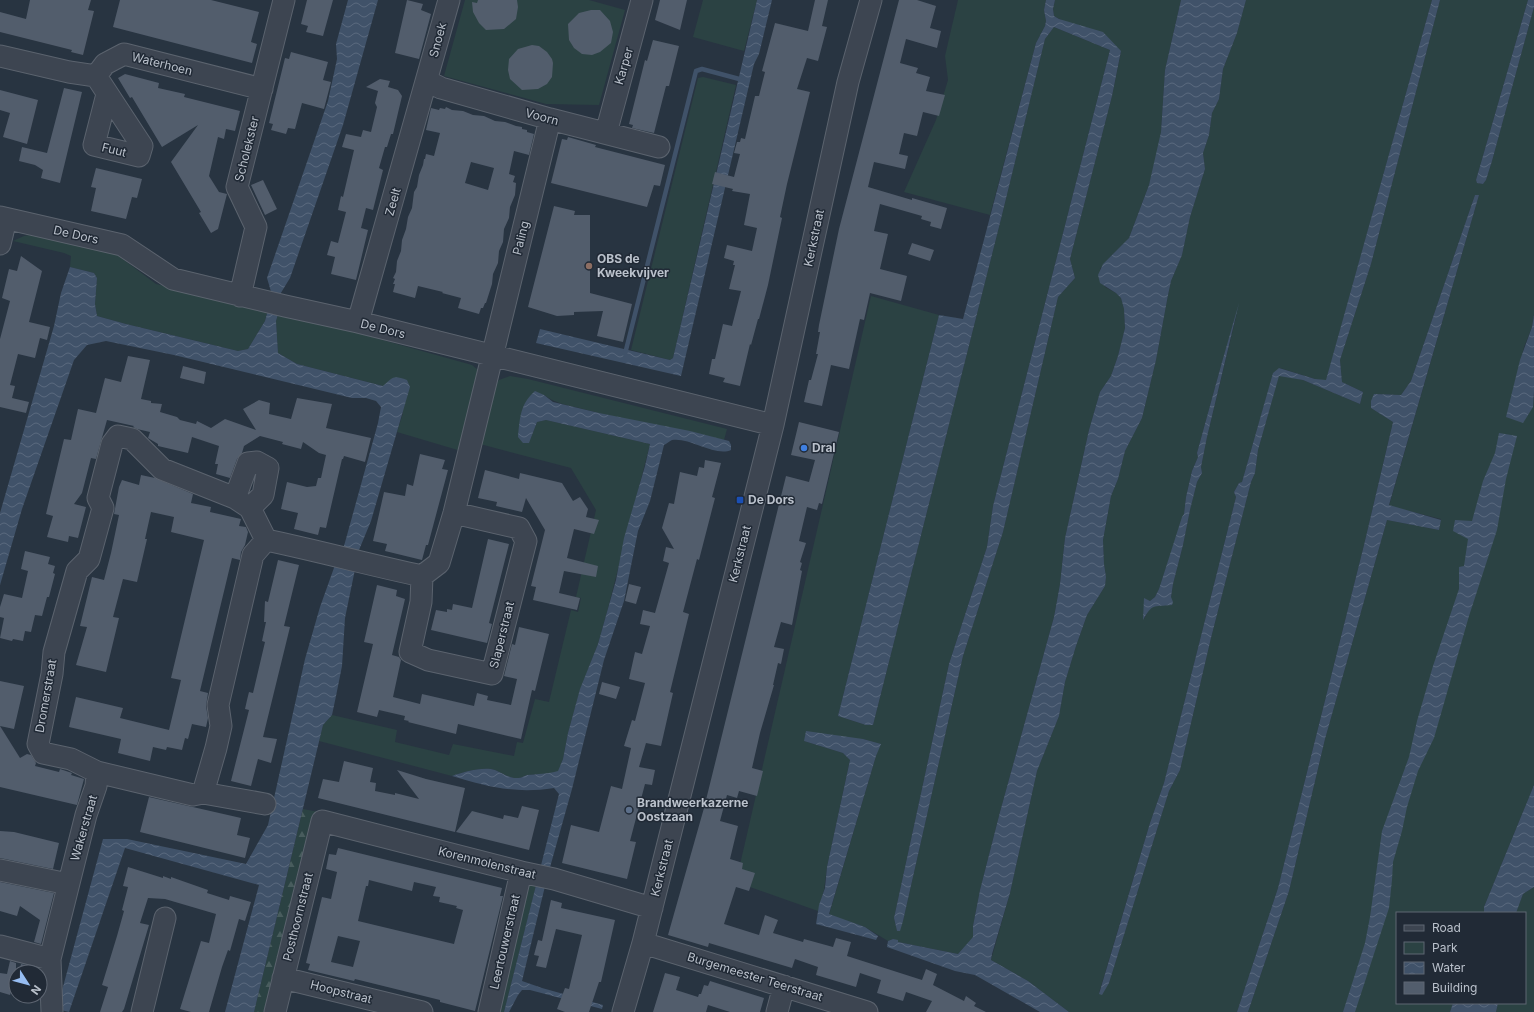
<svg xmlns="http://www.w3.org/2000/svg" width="1534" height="1012" font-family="Inter,sans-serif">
	<defs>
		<pattern id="forest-firs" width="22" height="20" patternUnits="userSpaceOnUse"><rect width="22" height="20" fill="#2b4243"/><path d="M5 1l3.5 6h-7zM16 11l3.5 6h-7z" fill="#485c5d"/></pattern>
		<pattern id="water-waves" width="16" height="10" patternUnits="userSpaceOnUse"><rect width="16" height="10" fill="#405269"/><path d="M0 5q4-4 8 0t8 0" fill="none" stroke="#5a697d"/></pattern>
	</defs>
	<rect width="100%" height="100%" fill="#283441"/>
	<!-- green -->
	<path fill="#2b4243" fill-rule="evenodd" d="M465,0h124l36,10 -26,95 -53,-1 -102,-28z
		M703,0h54l-13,51 -51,-14z
		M958,0h88l-2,10 2,11 -1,5 -9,17 -46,172 -86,-23 32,-72 12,-40 -3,-24z
		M1055,0h126l-16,70 -4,62 -3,21 -9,32 -20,53c-9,11 -21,19 -29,31l5,18 11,6 5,5 3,11 1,19 -7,28 -7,20 -11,16 -11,38 -24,108 -5,46 -6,33 -54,195 -20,78 -7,36v12l-15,16 -60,-12 -5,-3 -5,2 -23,-14 -36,-12 47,-159 4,-12 -17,-5 -59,2 39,12 7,7 -23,107 -3,23 -6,21 -82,-29 135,-586 68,19 -101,401 28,9h7l128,-506 44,-180 9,-12 56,23 -117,456 -6,41 -38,117 -55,254 3,13 6,-10 60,-265 40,-124 55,-235 17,-19 -5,-19 42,-163 9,-44 -67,-36 -1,-7z
		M1246,0h186l-106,381 -11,-2 -35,-11 -7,6 -31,108 -3,1 -5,9 2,5 -72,286 -14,40 -51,170 10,-10 60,-192 11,-21 31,-132 40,-156 4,-9 3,-23 21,-75 24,5 57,24 3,-12 -21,-10 -2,-22 31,-96 69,-264h88l-52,180 1,3 6,1 3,-4 6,-19 42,-154v307l-2,13 -8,20 -9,38 18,22 1,-16v394l-50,122v6h-87v90h56l-3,9h-202l41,-121 36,-152 62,-219 52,10 2,-11 -52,-13 90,-311h-4l-64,186 -10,14 -26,-1 -4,14 22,14 -29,123 -86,343 -41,124h-168l-41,-31 -37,-21 19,-67 27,-122 22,-55 6,-34 11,-36 11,-31 18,-29 1,-9 -2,-13 -1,-24 8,-44 7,-17 7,-28 17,-33 14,-58 12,-65 3,-14 11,-26 8,-38 15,-48 -2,-16 6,-18 3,-22 7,-14 4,-30 14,-36zM1237,313l-30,124 -6,30 1,6 -5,9 -7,28 -7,35 -10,39 -2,13 -12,9c-9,-2 -11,6 -15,13v-20l6,2 5,-4 4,-8 25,-75 2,-17 6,-26 6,-14 -1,-4 25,-91z
		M703,77l33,8 -63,273 -3,2 -39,-10 67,-272z
		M40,233l76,21 40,30 112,25 -3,12 -17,28 -10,2 -112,-27 -29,-8 -2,-12 2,-26 -3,-5 -24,-6 1,-11 -7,-3 -51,-12 11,-5z
		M279,311l193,54 6,5 1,17 -18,64 -64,-19 6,-19 -20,-27 -86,-22 -19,-11 -2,-32z
		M510,376l18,3 199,50 -3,11c-47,-12 -94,-18 -141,-31 -15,-4 -27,-5 -39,-14l-15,48 8,-21 9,-2 104,24 -43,168 -9,32 -18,46 -12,43 -5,26 -5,13c-10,2 -21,2 -31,3 -3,1 -6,3 -9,3 -8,1 -16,-5 -23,-8 -11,-4 -33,2 -43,6l-133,-35 4,-16 9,-10 65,15 -2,12 54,13 4,-11 61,12 3,-14 6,1 12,-44 14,3 22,-92 7,2 3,-14 -5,-1 20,-87 -25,-42 -91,-24 15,-59 4,-5z
		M537,882l-33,130h-7l31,-127z
		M1534,887v125h-38l2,-9h27v-90l-9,-1 7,-18z"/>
	<!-- forest -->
	<path fill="url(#forest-firs)" d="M303,809l15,3 -50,200h-14z"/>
	<!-- water -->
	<path fill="url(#water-waves)" d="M348,0h30l-35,125 -53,153 -11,18v15l-3,10 2,32 19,11 86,22c10,-9 10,-11 24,-6l3,7 -39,134 -12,29 -14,68 -3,48 -6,30 -4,19 -9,10 -69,287h-29l34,-127 -134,-37 -56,164 -12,-3 46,-170h24l119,25 22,-39 37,-166 15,-52 15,-42 9,-19 34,-123 3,-16 -5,-6 -10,-3h-14l-178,-43 -68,-14 -19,4 -13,15 -52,149 -22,76v-72l54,-187 7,-33 9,-26 24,6 3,5 -2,26 2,12 29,8 112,27 10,-2 17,-28 7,-26 -5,-17 61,-177 9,-42 -1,-15z
		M757,0h15l-13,54 -5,10 -73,312 -145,-33 4,-14 130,31 3,-2z
		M1046,0h9l-2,9 1,7 5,3 44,13 18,19 -9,45 -42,163 5,19 -17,19 -55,235 -40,124 -60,265 -3,10h-3l-3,-13 55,-254 38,-117 6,-41 117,-456 -56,-23 -9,12 -44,180 -128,506h-7l-28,-9 101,-401 24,4 73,-276 9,-17 1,-5 -2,-11z
		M1181,0h65l-9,33 -14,36 -4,30 -7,14 -3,22 -6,18 2,16 -15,48 -8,38 -11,26 -3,14 -12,65 -14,58 -17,33 -7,28 -7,17 -8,44 1,24 2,13 -1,9 -18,29 -11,31 -11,36 -6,34 -22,55 -27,122 -18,61 -1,6 37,21 41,31h-29l-65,-37 -20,-4 -68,-24 1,-6 5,-2 5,1v2l60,12 15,-17v-11l7,-36 20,-78 54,-195 6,-33 5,-46 24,-108 11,-38 11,-16 7,-20 7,-28 -1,-19 -3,-11 -5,-5 -16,-10 -2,-8 5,-11 26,-26 20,-53 12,-53 4,-62z
		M1432,0h8l-69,264 -31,96 2,22 21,10 -3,12 -57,-24 -24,-4 -21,74 -3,23 -4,9 -40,156 -31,132 -11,21 -60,192 -7,12 -3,-1 51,-171 14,-40 72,-286 -2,-5 5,-9 3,-1 31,-109 6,-5 36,11 11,1z
		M1528,0h6v7l-42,154 -6,19 -3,4 -6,-1 -1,-3z
		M1475,195h4l-90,310 52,15 -2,10 -52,-10 -62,219 -36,152 -41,121h-11l41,-124 86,-343 29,-123 -22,-14v-7l3,-7 27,1 10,-14z
		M1239,303l-32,134 -6,30 1,6 -5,9 -7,28 -7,35 -10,39 -2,13 2,5 -1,3c-20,2 -19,-2 -29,15l1,-22 6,3 5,-4 4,-8 23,-72 2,-3 2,-17 6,-26 6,-14 -1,-4 25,-91z
		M1534,315v76l-1,16 -10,16 -17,-6 14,-57 12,-33z
		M535,391l9,4 9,7 46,11 91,18 39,10 2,4v5c-16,7 -41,-13 -59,-10 -2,1 -6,4 -8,5l-14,56 -12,30 -14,70 -20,59 -32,129 -25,89 -25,103 20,7 61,17 -1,4 -72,-19h-8l-4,5 -9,17h-5l55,-218 -5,-6c-38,6 -66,-1 -102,-12 10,-4 32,-10 43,-6 7,3 15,9 23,8 3,0 6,-2 9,-3 10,-1 21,-1 31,-4l5,-12 5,-26 12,-44 18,-45 18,-64 8,-42 21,-72 5,-22 -104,-24 -9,2 -8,21h-6l-5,-6c2,-19 2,-33 17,-46z
		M1499,433l18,3 -11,43 -9,51 -28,86 -35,122 -16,33 -11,36 -5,24 -9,31 -1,18 -3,28 -34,104h-12l22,-69 5,-26 12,-86 27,-74 8,-36 16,-55 26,-77v-22l5,-1 4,-27 -15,-8 2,-11 17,1 11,-40 12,-28z
		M806,731l57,8 18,5 -5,12 -47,158 36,13 13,9 -2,4 -60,-16 3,-19 6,-17 2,-21 23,-107 -7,-7 -39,-12z
		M1534,785v102l-11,7 -7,19h-32v-6z
		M1453,1003h45l-2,9h-46z"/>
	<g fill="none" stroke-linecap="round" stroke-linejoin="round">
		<!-- stream -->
		<path stroke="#405269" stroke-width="4.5" d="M625,354l71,-283 6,-2 41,11"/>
	</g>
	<!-- building -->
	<path fill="#525d6c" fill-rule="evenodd" d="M30,0h61l-3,10 6,1 -11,44 -12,-3 1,-2 -72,-18v-20l26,7z
		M120,0h91l48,12 -8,30 6,2 -5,19 -139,-36z
		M307,0h26l-10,36 -17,-4 2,-6 -7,-2z
		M407,0l16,4 -2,6 10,4 -12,45 -24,-6z
		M478,0h39l1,7 -2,12 -12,10 -18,1 -7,-7 -6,-11 -1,-10 5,1z
		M660,0h27l-7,30 -25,-10z
		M815,0h13l-6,26 5,1 -9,34 -11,-3 -10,31 13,3 -23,92 -7,33 2,1 -14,67 -9,34h-1l-7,26 -1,-1 -10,42 -17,-4 2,-4 -16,-4 3,-15h3l8,-35 9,2 9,-35 -12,-2 6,-24h-2l1,-4 -10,-3 3,-13 25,6 5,-23 -13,-3 6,-31 -18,-3 1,-2 -21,-5 3,-12 19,5 6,-23 -6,-1 3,-11h3l1,-4 4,1 10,-43h4l6,-24 -3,-1 13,-48 33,8z
		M899,0h18l19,6 -6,22 11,3 -4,17 -31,-9 -6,24 18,5 -2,5 14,4 -4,14 19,4 -6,21 -16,-4 -6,24 -13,-3 -5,21 9,2 -3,13 -31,-7 -6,25 44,13v-2l35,10 -6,21 -11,-3 1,-4 -10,-3 1,-3 -42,-12 -6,27 14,3 -8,35 27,7 -6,25 -31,-8 -6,27 -4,-1 -11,50 -18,-4 -9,41 -18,-4 5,-22h2l7,-26h-2l4,-22h-2l1,-7 20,-96z
		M591,10h9l10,11 3,11 -2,11 -11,9 -8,3 -10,-1 -8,-6 -5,-8 -1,-16 11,-11z
		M653,40l26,6 -10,40h-3l-12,47 -22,-5 1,-3 -4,-1 16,-64 2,1z
		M532,45l7,1 8,6 5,7 1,4 -1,14 -5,7 -9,5 -16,1 -12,-11 -2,-9 1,-11 9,-10z
		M291,52l37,10 -5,18 8,2 -7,27 -22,-6 -7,26 -7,-1 -2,6 -15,-4 2,-6 -4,-1 16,-65 4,1z
		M125,74l34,9 -1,5 27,6 -1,3 56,14 -5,20 -9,-2 -2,10 -6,-2 -9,39 10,16 8,2 -9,35 -7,4 -12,-20 2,-1 -30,-50 27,-37 -36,22 -30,-50 -2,1 -12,-20z
		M380,79l10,2 -2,6 10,3 4,6 -9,38h-2l-4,13h-2l-6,21 4,2 -10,40 -7,-2 -5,20 7,2 -12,50 -25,-6 4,-17 -8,-2 4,-14 7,2 8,-31 -8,-2 3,-14 2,1 11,-47 -12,-3 4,-13 15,3 2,-7 8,2 6,-25 -2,-4 3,-12 -12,-4z
		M64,88l18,4 -22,91 -19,-5 2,-8 -8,-5 -16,-4 3,-14 25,6z
		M0,90l38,10 -11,44 -24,-7 7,-24 -10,-3z
		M446,107l6,3 11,1 10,4 11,1 11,5 10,1 11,4 6,1v2l5,1v2l7,2 -5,21 -15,-4 -5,23 6,2 -2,6 3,1 -1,12 -5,12 -1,11 -5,11 -1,13 -4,9 -1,12 -5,11 -1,10 -6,19h-1l-2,5h-2l-2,6 -21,-6 3,-10 -19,-5 1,-1 -25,-6 -3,12 -22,-6 2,-8h-2l2,-5 -2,-1 3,-6 1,-11 4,-10 1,-11 4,-11 2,-12 4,-9 2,-16 3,-5 2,-12 4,-10 1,-6h1l1,-5 8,2 6,-23 -14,-3 5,-22 8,2 1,-2 5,1zM471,162l23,6 -6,22 -23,-7z
		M568,137l28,8 -1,2 70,18 -5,21 -6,-1 -7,22 -96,-24 11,-44 5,1z
		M96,168l46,11 -5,19 -5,-1 -6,22 -35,-8 5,-23 -5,-1z
		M263,180l14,29 -12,6 -14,-30z
		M554,206l21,5 -1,4h16v78l42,11 -9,38 -26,-6 6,-25 -29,1v3l-17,1 -29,-9z
		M912,243l22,7 -4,11 -22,-7z
		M21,256l21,15 -13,51 21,5 -3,13 -7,-2 -5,20 -17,-4 -8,31 5,1 -3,12 17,4 -3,11 -26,-6v-68l10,-38 -8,-3 7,-29 8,2z
		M128,356l22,4 -9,39 10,2v2l11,1 -2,8 17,5 3,3 16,4 1,-3 14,7 14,-9 31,11 -13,-21 16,-9 11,3 -1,11 22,5 6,-21 35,6 -6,24 45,10 -6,24 -21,-6 -1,3h-1l-16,69 -6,-1 -2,8 -24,-6 4,-16 -17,-4 6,-27 20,5 9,-1 2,-8h3l5,-23 -7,-2 -16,-11 -2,7 -19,-5 1,-2 -23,-6 -16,10 -2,7 -5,6 -7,19 -14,-4 2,-10h-3l4,-18 -27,-9 -4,16 -30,-7v-2l-10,-6 2,-6 -13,-3 -4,-2 1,-1 -27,-6 -11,39 -5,-1 -9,35 -8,11 12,3 -8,31 -9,-2 -1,6 -21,-5 6,-21 -7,-2 18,-75 7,1 7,-31 18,4 9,-35 16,4z
		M183,366l23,6 -2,12 -24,-6z
		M799,422l40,10 -17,72 -3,-1 -2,7 -10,-3 -8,34 7,2 -6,19 2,1 -2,7 2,1 -10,54 -11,-3 -7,25 10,2 -3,15 -3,-1 -5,22h1l-14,48 -8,35 11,3 -6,25 -18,-5 -2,7 -10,-3 -7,26 18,5 -8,33 13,4 -1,6 13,4 -6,18 -13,-4 -12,37 35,11 6,-20 13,5 -5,13 30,9 1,-3 29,8 3,-9 15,4 -4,14 75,24 4,-11 11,5 -4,11 31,16 2,-5 10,7 -2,3 12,6h-60l6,-11 -26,-9 -3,9 -26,-8 4,-13 -21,-7 -4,14 -40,-12 2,-8 -23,-8 -3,9 -83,-25 -1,4 -40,-12 36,-127 82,-332 23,6 6,-22 -24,-5z
		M420,454l25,6 -3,9 6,1 -20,75h-2l-4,15 -37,-9 2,-7 -14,-3 11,-49 21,4 2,-12 6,2z
		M705,460l16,3 -9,34 3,1 -16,62 -2,-1 -14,53 6,2 -19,78 3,1 -12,53 -15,-3 -7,24 16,3 -3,15 -7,-1 -15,57 6,1 -9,37 -65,-16 9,-38 28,7 12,-46 11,3 9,-41 -7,-2 8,-26 3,1 10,-38 -16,-4 6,-27 7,2 8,-28 -10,-2 3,-14 12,3 14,-50 -6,-2 3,-14 8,2 -12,-21 7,-25 5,1 6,-32 17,4 2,-9 5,1z
		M485,470l34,9 1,-6 42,10 11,18 7,-4 8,12 -2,8 13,3 -5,14 -20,-5 -7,29 31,8 -2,11 -32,-6 -5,22 21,5 -3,12 -44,-10 3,-13 -5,-1 14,-56 -19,-32 -4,14 -26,-6 1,-4 -19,-4z
		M141,475l14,3 38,16 -2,9 20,4 -1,5 31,7 -2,7 7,1 2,5 -3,13 -4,7 -1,8 -8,-2 -32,133 8,2 -2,13 2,12 -2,9 -14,-3 -4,15 -3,-1 -3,12 -15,-3 -1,3 -13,-3 -3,14 -32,-8 3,-14 -52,-12 7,-30 47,11 -3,10 49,12 12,-50 -10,-2 33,-138 -33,-8 3,-15 -23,-5 -6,27h2l-10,43 -14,-3 -10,38 6,1 -13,54 -30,-7 11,-38 -7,-1 12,-49 12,3 7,-27 8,-38 -5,-1 5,-27 3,-7 17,5z
		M488,539l21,5 -20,79 3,1 -5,19 -56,-13 5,-20 11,2v-3l5,1 1,-6 19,4z
		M25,551l25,6 -2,7 7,2 -2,7 2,1 -6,23h-2l-5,19 -7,-1 -4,17 -6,-1 -2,10 -10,-2 -1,2 -12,-3 4,-20 -4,-1v-10l4,-13 18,4 6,-27 -7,-2z
		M278,560l21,5 -15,61 6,1 -27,110 14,2 -6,24 -13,-4 -7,27 -20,-5 18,-71 -4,-1 2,-9 2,-8 4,1 12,-51 -3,-1 4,-19h-2l1,-21 3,1z
		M629,584l12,3 -5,17 -11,-3z
		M377,585l20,5 -1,6 9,3 -13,56 7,2 2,3 -8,37 27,7 2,-10 52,12 3,-13 11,3 -1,4 24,5 6,-26 -13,-3 8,-32 3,1 4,-18 30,7 -14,57 -3,-1 -11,49 -63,-15 -2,10 -48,-12 1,-1 -5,-1 1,-4 -26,-6 -2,7 -20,-5 16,-68 -9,-2z
		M0,681l24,5 -10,43 -14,-3z
		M602,682l18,5 -4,12 -17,-5z
		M0,726l20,32 7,-4 4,1 5,8 -1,3 24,6 1,-3 12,4 -1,2 13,4 -7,26 -77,-18z
		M344,761l29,7 -3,14 6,1 -1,8 20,4v-2l24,6 -22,-29 29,9 39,9 -10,44 -137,-34 5,-19 16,3z
		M149,797l92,21 -4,17 13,3 -5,20 -105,-26z
		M522,806l17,4 -10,40 -73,-18 16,-21 31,8 1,-4 14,3z
		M0,831l14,1 45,11 -6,26 -53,-11z
		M338,848l164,40 -2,8h3l-28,115 -35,-9v-2l-85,-21 -1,2 -46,-11 2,-6 -4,-1 16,-66 9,2 6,-27 -11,-3 3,-15 7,1zM369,880l43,11 2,-9 22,5 -3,9 7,1 -1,5 18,4 -1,2 7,2 -9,34 -96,-23 8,-35h2zM338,936l22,5 -7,26 -22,-5z
		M128,867l35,11v-2l8,3v-2l37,13 -1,3 22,7 1,-4 21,6 -6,19 -6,-2 -9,32 -2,-1 -6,17 -13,45h-18l-11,-3 21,-68 8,2 7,-29 -51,-15 -17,-1 -8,25 9,2 -25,84 -2,3h-22l8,-25 -6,-2 15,-49 7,-25 -2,-1 6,-23 -5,-1z
		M0,882l54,11 -13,51 -7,-2 6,-22 -20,-14 -3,10 -17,-5z
		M551,900l11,3 -1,5 54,12 -14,62h-2l-10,30h-24l-8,-3 8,-21 4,1 13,-54 -26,-6 -10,39 -10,-2 3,-10 -5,-1 4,-15 4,1z
		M10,961l6,2v30l-5,-1 -1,3 -10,-3v-19l7,1z
		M21,964l17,4v4h-19z
		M665,973l15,4 -4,13 22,7 1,-3h2l3,-9 4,1 2,-5 54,17 -4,14h-30l-22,-7 -2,7h-53z"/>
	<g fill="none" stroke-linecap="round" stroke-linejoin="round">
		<!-- minor casing -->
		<g stroke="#5b636e" stroke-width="23">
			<path id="minor" d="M0,56l69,16 27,4 9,-12 19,-10 138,35
				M96,76l46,70 -3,10 -45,-11 13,-51
				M427,81l14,7 109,31 109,28
				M606,133l36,-133
				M0,217l122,28 51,34 112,27 73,16 415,103
				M0,244l6,-25
				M240,296l16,-69 -19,-40 47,-187
				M358,322l91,-322
				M235,498l13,-35 9,-1 11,6 -5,27 -13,13
				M454,513l65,15 7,13 -34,133 -64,-14 -18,-8 11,-50 1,-26 17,-13 15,-50 96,-394
				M266,540c53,11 104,25 156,36
				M203,793l13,-45 5,-22 -3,-21 35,-150 13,-15 -16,-32 -15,-10 -73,-29 -30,-30 -14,-3 -6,8 -14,54 5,10 -14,51 -12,12 -23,81 -2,22 -14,70 5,9 28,6 26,13 96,23 10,-2 62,11
				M0,870l68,14
				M643,943l224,69
				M0,946l50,13
				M283,978l139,34
				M52,1012l-2,-53 36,-144 10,-29 1,-14
				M142,1012l23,-94
				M275,1012l47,-191 199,51 33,7 98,29
				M489,1012l32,-140
				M623,1012l20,-69 130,-518 75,-343 23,-82
				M777,1012l7,-26"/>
		</g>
		<!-- minor -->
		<use href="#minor" stroke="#3d4551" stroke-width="21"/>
	</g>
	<!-- markers -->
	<circle fill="#8d6e63" stroke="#212a36" stroke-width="1.5" cx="589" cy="266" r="4"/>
	<circle fill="#3f7fe0" stroke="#212a36" stroke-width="1.5" cx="804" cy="448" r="4"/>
	<rect fill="#1a4fb4" stroke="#212a36" stroke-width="1.5" x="736" y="496" width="8" height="8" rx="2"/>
	<circle fill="#5c6f8a" stroke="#212a36" stroke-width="1.5" cx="629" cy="810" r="4"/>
	<g text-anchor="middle" stroke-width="3" stroke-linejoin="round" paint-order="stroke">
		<!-- street labels -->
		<g font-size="12" fill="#bac1cb" stroke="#212a36">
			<text transform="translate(438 40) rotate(-75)" y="4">Snoek</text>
			<text transform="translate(162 64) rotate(14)" y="4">Waterhoen</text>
			<text transform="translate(624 66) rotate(-74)" y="4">Karper</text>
			<text transform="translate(542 117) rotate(15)" y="4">Voorn</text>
			<text transform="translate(247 149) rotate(-76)" y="4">Scholekster</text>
			<text transform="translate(114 150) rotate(14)" y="4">Fuut</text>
			<text transform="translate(393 202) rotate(-74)" y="4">Zeelt</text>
			<text transform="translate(76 235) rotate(13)" y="4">De Dors</text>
			<text transform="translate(521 238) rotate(-76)" y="4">Paling</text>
			<text transform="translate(814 238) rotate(-78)" y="4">Kerkstraat</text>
			<text transform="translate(383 329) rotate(14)" y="4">De Dors</text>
			<text transform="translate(740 554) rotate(-76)" y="4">Kerkstraat</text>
			<text transform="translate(502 635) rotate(-76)" y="4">Slaperstraat</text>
			<text transform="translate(46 696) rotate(-80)" y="4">Dromerstraat</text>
			<text transform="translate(84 828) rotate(-74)" y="4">Wakerstraat</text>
			<text transform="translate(487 863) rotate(14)" y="4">Korenmolenstraat</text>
			<text transform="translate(662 868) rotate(-76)" y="4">Kerkstraat</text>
			<text transform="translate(298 917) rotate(-76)" y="4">Posthoornstraat</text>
			<text transform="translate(505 942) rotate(-77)" y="4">Leertouwerstraat</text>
			<text transform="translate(755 977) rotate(17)" y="4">Burgemeester Teerstraat</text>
			<text transform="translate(341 992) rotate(14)" y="4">Hoopstraat</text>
		</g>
		<!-- poi labels -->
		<g font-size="12" font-weight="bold" fill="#bac1cb" stroke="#212a36" text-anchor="start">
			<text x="597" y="263">OBS de<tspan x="597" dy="14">Kweekvijver</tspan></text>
			<text x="812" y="452">Dral</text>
			<text x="748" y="504">De Dors</text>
			<text x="637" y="807">Brandweerkazerne<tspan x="637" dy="14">Oostzaan</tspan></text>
		</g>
	</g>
	<!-- legend -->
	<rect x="1396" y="912" width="130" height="92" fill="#212a36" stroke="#5e6672"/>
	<rect x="1404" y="925" width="20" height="6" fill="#3d4551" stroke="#5e6672"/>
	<text x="1432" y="932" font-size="12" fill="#bac1cb">Road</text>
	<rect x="1404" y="942" width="20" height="12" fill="#2b4243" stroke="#5e6672"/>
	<text x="1432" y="952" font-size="12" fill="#bac1cb">Park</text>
	<rect x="1404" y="962" width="20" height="12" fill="url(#water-waves)" stroke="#5e6672"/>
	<text x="1432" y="972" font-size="12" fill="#bac1cb">Water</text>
	<rect x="1404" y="982" width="20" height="12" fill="#525d6c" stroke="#5e6672"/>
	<text x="1432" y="992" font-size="12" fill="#bac1cb">Building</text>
	<!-- north arrow -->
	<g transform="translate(28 984) rotate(126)"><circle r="19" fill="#212a36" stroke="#5e6672"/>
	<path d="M0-3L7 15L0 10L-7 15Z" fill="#97bdf2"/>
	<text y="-6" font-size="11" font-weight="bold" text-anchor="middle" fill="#bac1cb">N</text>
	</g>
</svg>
